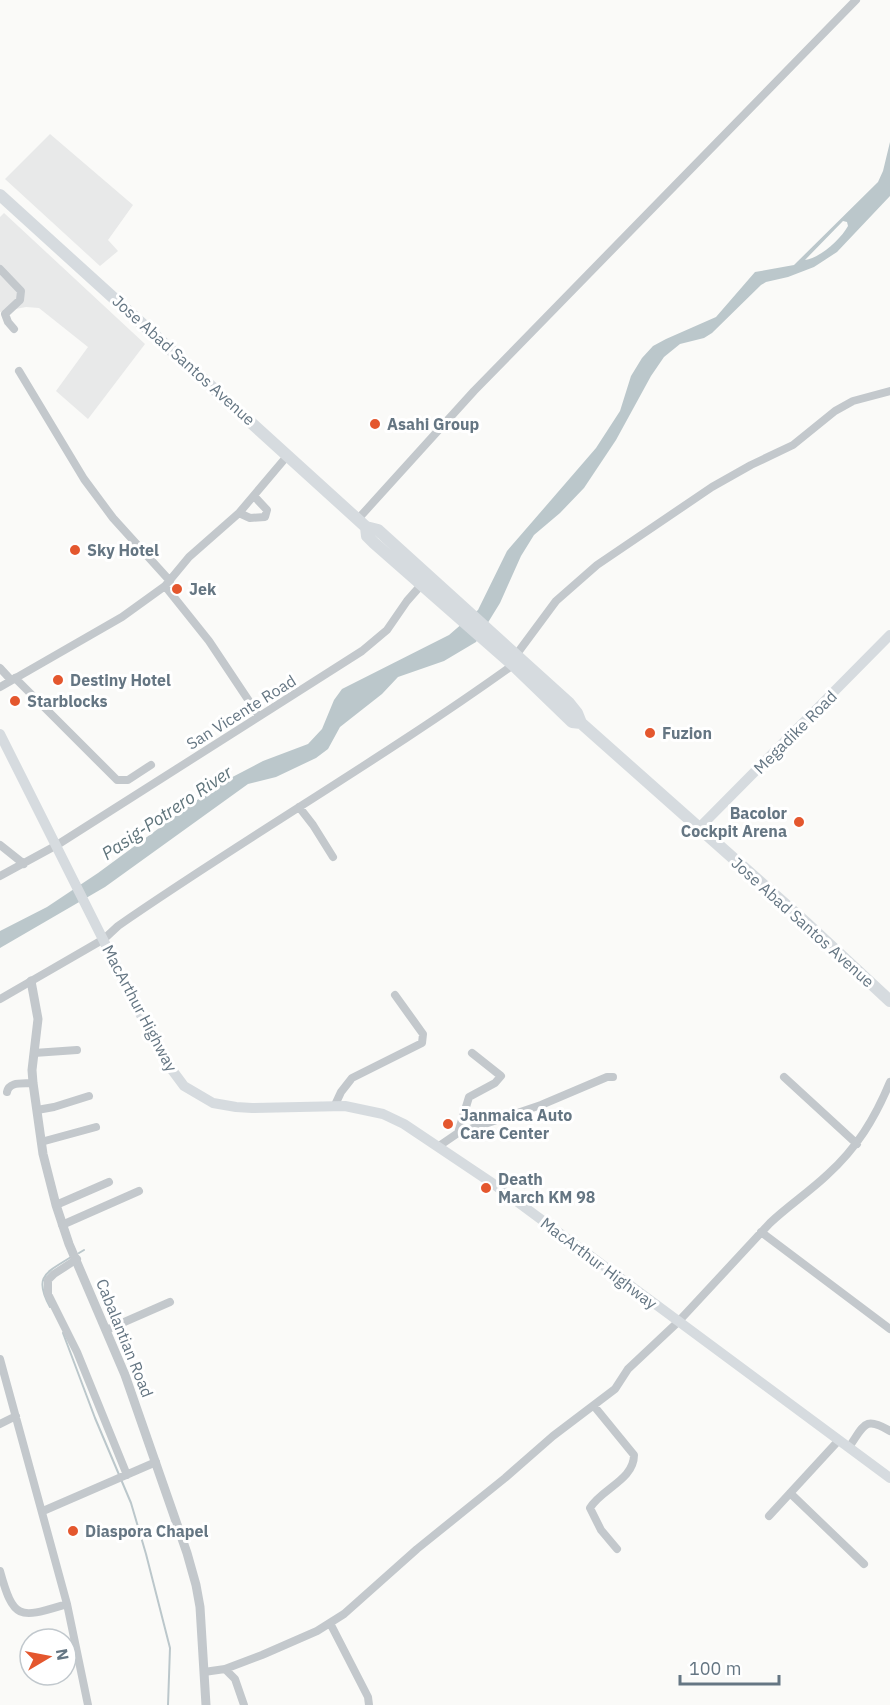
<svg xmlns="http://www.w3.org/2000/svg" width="890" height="1705" font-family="'IBM Plex Sans',sans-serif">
	<rect width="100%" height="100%" fill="#fafaf8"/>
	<!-- built -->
	<path fill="#e8e9e9" d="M50,134l83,71 -25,35 10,11 -18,15 -95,-87z
		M4,213l141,131 -57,75 -32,-28 32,-44 -49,-39 -13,-1 -26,5v-95z"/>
	<!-- water -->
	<path fill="#bbc7cb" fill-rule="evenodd" d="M890,142v54l-53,56 -23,15 -26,10 -22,5 -5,3 -49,48 -8,5 -24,6 -16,13 -13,19 -35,64 -32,48 -24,25 -26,22 -13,21 -21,47 -24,39 -32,19 -46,16 -16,17 -42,33 -12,22 -12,9 -40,19 -28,7 -143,103 -105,61v-17l47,-24 51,-34 121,-89 44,-23 45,-17 14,-15 12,-29 8,-11 107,-54 29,-25 29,-59 89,-103 24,-37 11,-35 11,-18 11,-12 13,-7 50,-22 39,-45 39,-7 84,-83 5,-11zM843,221l4,1 1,4c-7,13 -28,32 -43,34z"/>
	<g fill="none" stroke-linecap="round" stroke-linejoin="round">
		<!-- stream -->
		<path stroke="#bbc7cb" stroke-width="2" d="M79,1253l5,-3
			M50,1307c-17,-31 -4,-34 21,-50
			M63,1333l32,85 36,85 15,51 24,94 -2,57"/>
		<!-- minor -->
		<path stroke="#c3c8cc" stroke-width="8" d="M0,269l21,22 -1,9 -15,14 3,8 6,7
			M19,371l65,108 29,39 57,63
			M239,513l11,5 15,-1 2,-7 -13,-14
			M358,519l116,-128 382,-391
			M165,586l44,55 50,75
			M516,655l40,-54 41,-36 115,-78 39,-22 42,-20 42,-34 18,-10 37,-10
			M0,668l11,12
			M15,678l102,102h11l23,-15
			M0,687l122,-70 43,-31 24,-29 50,-44 49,-58
			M299,807l14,18 20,32
			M0,845l24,19
			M0,876l57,-31 305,-194 25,-21 20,-29 15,-17
			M0,999l104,-60 14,-13c130,-90 267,-169 395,-261
			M34,1053l43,-3
			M784,1077l73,67
			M7,1092c2,-11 16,-8 26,-9
			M335,1105l6,-13 11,-14 70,-35 1,-9 -28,-39
			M37,1110l17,-3 35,-11
			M458,1133l11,-36 26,-14 6,-7 -29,-23
			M41,1142l55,-15
			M439,1146l19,-13 83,-28 66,-28h6
			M56,1205l53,-23
			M62,1225l77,-34
			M761,1232l129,97
			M77,1259l-23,15 -6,6v14l29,58 50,123
			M106,1330l64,-28
			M0,1359l67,245 21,101
			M594,1406l40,49c0,25 -33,34 -44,53l11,22 16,19
			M0,1424l16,-8
			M849,1447c15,-21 15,-32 41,-16
			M790,1493l74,71
			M43,1511l113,-49
			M769,1516l70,-76
			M0,1571c14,51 20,47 67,33
			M330,1623l38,74 1,8
			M225,1669l10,10 9,26
			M204,1672l21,-3 37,-14 55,-24 27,-17 73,-65 88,-71 48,-42 62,-47 13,-20 50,-47 92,-99c18,-17 39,-31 57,-48 30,-27 48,-57 63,-93"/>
		<!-- tertiary -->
		<path stroke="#c3c8cc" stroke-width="9" d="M31,981l7,38 -6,51 1,13 10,71 13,51 13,39 56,131 62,178 9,32 4,22 6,98"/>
		<!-- secondary -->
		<path stroke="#d6dbdf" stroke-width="10" d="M0,734l161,321 23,31 29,17 23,4 16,1 93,-2 38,8 21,10 88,59 398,295
			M699,828l191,-193"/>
		<!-- trunk -->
		<path stroke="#d6dbdf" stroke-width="12" d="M0,195l366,332 12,3 191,173 8,10 4,10 224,199 85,79
			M366,527l1,9 7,7 139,122 59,57 9,1"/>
	</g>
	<!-- markers -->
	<g fill="#e4572e" stroke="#fff" stroke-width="2">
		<circle cx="375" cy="424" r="6"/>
		<circle cx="75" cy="550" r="6"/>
		<circle cx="177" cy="589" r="6"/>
		<circle cx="58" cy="680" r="6"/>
		<circle cx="15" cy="701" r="6"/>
		<circle cx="650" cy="733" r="6"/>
		<circle cx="799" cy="822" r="6"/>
		<circle cx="448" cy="1124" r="6"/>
		<circle cx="486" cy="1188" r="6"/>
		<circle cx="73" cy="1531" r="6"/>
	</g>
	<g text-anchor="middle" stroke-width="6" stroke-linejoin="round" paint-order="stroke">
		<!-- street labels -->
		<g font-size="16" fill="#657683" stroke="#fff">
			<text transform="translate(184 360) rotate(42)" y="6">Jose Abad Santos Avenue</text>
			<text transform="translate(241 712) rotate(-32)" y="6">San Vicente Road</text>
			<text transform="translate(795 732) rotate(-45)" y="6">Megadike Road</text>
			<text transform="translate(803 922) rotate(42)" y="6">Jose Abad Santos Avenue</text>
			<text transform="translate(140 1008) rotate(62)" y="6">MacArthur Highway</text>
			<text transform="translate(599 1263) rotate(37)" y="6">MacArthur Highway</text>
			<text transform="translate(125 1338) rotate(68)" y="6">Cabalantian Road</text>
		</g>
		<!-- poi labels -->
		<g font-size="16" font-weight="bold" fill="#657683" stroke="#fff" text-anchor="start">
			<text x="387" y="430">Asahi Group</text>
			<text x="87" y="556">Sky Hotel</text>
			<text x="189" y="595">Jek</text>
			<text x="70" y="686">Destiny Hotel</text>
			<text x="27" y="707">Starblocks</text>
			<text x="662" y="739">Fuzion</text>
			<text x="787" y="819" text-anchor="end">Bacolor<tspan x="787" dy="18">Cockpit Arena</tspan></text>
			<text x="460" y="1121">Janmaica Auto<tspan x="460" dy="18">Care Center</tspan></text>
			<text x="498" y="1185">Death<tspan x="498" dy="18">March KM 98</tspan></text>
			<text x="85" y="1537">Diaspora Chapel</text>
		</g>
		<!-- water labels -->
		<g font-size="18" font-style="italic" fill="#60757c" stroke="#fff">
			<text transform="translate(167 813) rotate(-34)" y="6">Pasig-Potrero River</text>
		</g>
	</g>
	<!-- north arrow -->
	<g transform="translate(48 1657) rotate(80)"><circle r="28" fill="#ffffff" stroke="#c1c8cd" stroke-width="1.5"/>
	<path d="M0-4.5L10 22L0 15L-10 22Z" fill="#e4572e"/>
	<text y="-9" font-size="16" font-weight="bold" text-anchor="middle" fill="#657683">N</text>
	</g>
	<!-- scale -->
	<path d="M680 1675v9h99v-9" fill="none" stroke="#657683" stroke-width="3"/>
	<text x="689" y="1675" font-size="18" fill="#657683" stroke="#ffffff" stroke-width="4.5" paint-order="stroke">100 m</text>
</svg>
